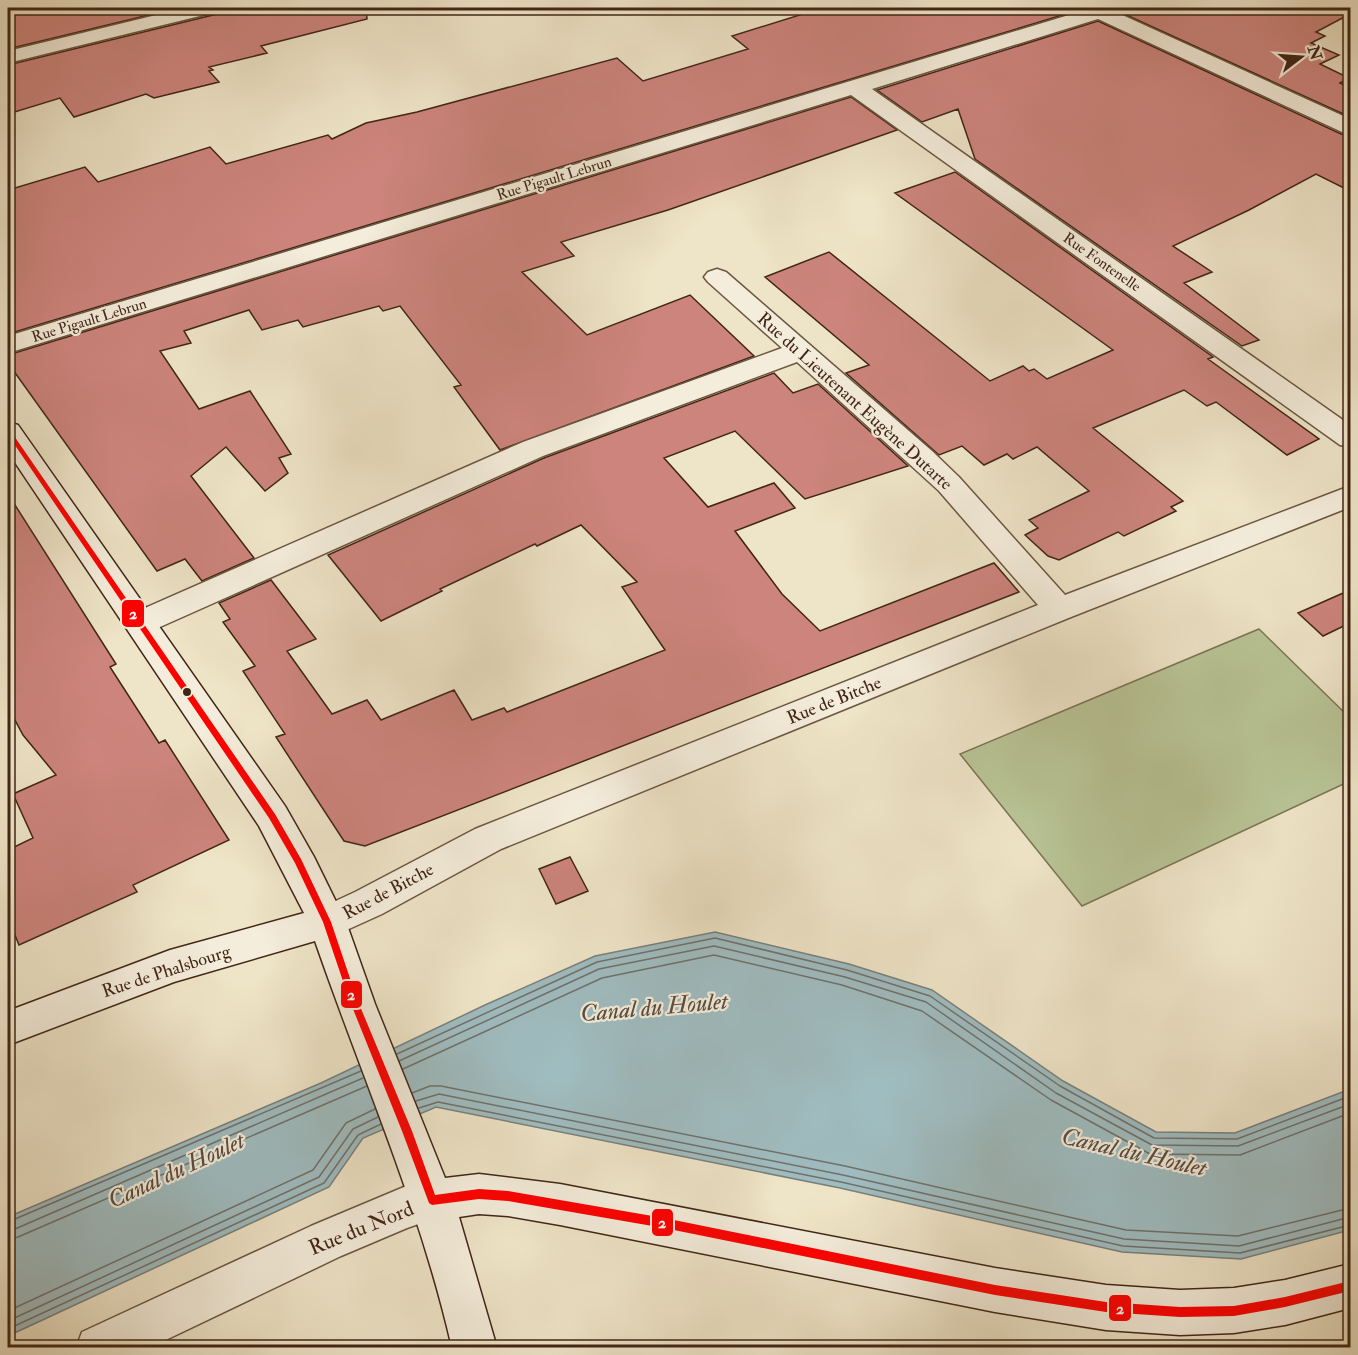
<svg xmlns="http://www.w3.org/2000/svg" width="1358" height="1355" font-family="'IM FELL Double Pica',serif">
	<rect width="100%" height="100%" fill="#eee4c7"/>
	<filter id="stains"><feTurbulence type="fractalNoise" baseFrequency=".00333" numOctaves="4"/><feColorMatrix values="0 0 0 0 .2 0 0 0 0 .09 0 0 0 0 .02 0 0 0 .5 -.17"/></filter>
	<radialGradient id="worn" r=".72"><stop offset=".6" stop-color="#630" stop-opacity="0"/><stop offset="1" stop-color="#630" stop-opacity=".3"/></radialGradient>
	<!-- green -->
	<path fill="#b8c496" stroke="#7c7556" stroke-width="1.5" d="M1259,629l91,89v63l-268,125 -122,-152z"/>
	<!-- water -->
	<path fill="#9fbcc0" stroke="#79807c" stroke-width="1.5" d="M715,932l134,32 83,26 131,91 93,51 79,1 115,-44v141l-109,29 -119,-7 -282,-64 -404,-81 -73,31 -34,49 -321,149v-119l313,-134 164,-78 110,-49z"/>
	<g fill="none" stroke-linecap="round" stroke-linejoin="round">
		<!-- shore -->
		<path stroke="#70716a" stroke-width="1.5" d="M397,1054l200,-92 118,-24 132,32 83,26 130,90 94,52 83,1 113,-43
			M399,1061l200,-92 115,-23 131,31 81,25 130,91 96,52 86,1 112,-42
			M403,1069l199,-91 112,-23 128,30 80,26 129,89 99,54 90,1 110,-42
			M412,1093l18,-7h11l404,80 281,64 112,6 112,-28
			M416,1101l23,-7 404,81 281,64 115,7 111,-29
			M419,1108l19,-6 403,80 282,64 117,7 110,-28
			M8,1222l353,-151
			M8,1230l7,-1 348,-151
			M8,1239l10,-2 349,-151
			M8,1311l305,-141 33,-47 29,-14
			M8,1321l311,-144 34,-48 25,-12
			M8,1329l316,-146 34,-48 23,-11"/>
	</g>
	<!-- building -->
	<path fill="#cc847c" stroke="#412615" stroke-width="1.5" d="M39,8h139l-170,41v-34z
		M221,8h145l1,11 -106,27 6,7 -58,14 4,3 -4,1 10,11 -65,16 -8,-4 -72,23 -14,-19 -52,16v-49l209,-51z
		M822,8h257v2l-1071,324v-144l77,-23 13,15 112,-35 16,17 102,-29 4,4 34,-16 51,-11 200,-54 26,23 105,-32 -16,-13z
		M1111,8h239v6l-34,18 9,4 -14,7 28,12 -19,9 29,14 -9,5 10,5v29z
		M1098,21l243,113 9,2v55l-34,-17 -67,36 -76,36 39,26 -28,11 75,57 -17,6 -267,-187 -17,-50 -36,13 -45,-32z
		M851,97l46,33 -229,80 -107,32 13,14 -52,16 65,63 103,-40 64,61 -254,94 -46,-63 7,-2 -61,-79 -17,5 -4,-5 -76,21 -5,-7 -36,10 -13,-20 -65,21 7,12 -31,8 39,58 51,-18 41,63 -12,4 9,15 -23,18 -39,-44 -35,29 63,82 -52,23 -17,-22 -28,12 -149,-208v-8z
		M955,172l258,185 -5,2 111,80 -32,16 -71,-53 -9,4 -23,-16 -91,38 90,73 -12,6 5,4 -52,25 -6,-4 -59,28 -11,-4 -23,-21 13,-7 -9,-8 60,-29 -52,-44 -24,12 -6,-5 -23,11 -22,-19 -23,9 -93,-82 23,-8 -104,-88 64,-25 161,129 33,-15 6,5 5,-2 13,10 66,-29 -218,-157z
		M774,373l19,20 25,-9 90,82 -103,33 -70,-68 -71,27 44,49 66,-24 21,25 -60,23 47,63 38,37 174,-68 25,29 -654,254 -21,-5 -68,-104 9,-3 -42,-63 12,-5 -32,-44 7,-3 -11,-16 52,-23 45,59 -29,12 45,63 35,-14 14,20 73,-30 18,30 32,-12 3,4 158,-62 -43,-63 15,-5 -56,-57 -44,21 -2,-2 -95,45 2,2 -61,30 -53,-66 216,-97z
		M8,494l108,170 -6,3 49,76 6,-3 64,100 -96,45 4,7 -118,53 -11,-27v-68l25,-12 -20,-44 43,-19 -33,-40 -15,-28z
		M1350,590v33l-27,13 -25,-23z
		M570,857l18,34 -32,13 -17,-35z"/>
	<g fill="none" stroke-linecap="round" stroke-linejoin="round">
		<!-- street casing -->
		<g stroke="#6c5642" stroke-width="3">
			<path id="street" d="M185,8h34l-3,4 -208,51v-12z
				M1081,8h26l243,111v15l-8,-2 -244,-113 -226,70 478,336v22l-10,-2 -489,-350 -843,258v-17l1074,-325z
				M717,269l9,3 206,179 27,26 106,118 285,-109v21l-279,110 -570,232 -119,65 -42,19 -13,5 -13,-5 -6,-11 6,-11 41,-19 120,-63 563,-224 -99,-114 -142,-129 -254,94 -392,175 -11,4 -11,-4 -5,-8 5,-8 394,-173 259,-94 -74,-66 -4,-5 4,-5z
				M432,1180l15,6 6,14 -6,14 -40,14 -66,28 -192,92h-73l6,-16 229,-106 93,-39z"/>
		</g>
		<!-- secondary casing -->
		<g stroke="#412615" stroke-width="3">
			<path id="secondary" d="M8,422l10,3 267,381 29,51 32,65 29,82 70,174 34,-4 81,10 435,84 111,17 74,5 54,-2 51,-8 65,-16v44l-65,17 -51,8 -54,2 -74,-5 -111,-18 -435,-87 -52,-9 -29,-2 -20,3 38,131h-45c-32,-141 -90,-271 -137,-407l-141,41 -166,63v-34l162,-61 134,-37 -45,-87 -251,-374z"/>
		</g>
		<!-- street -->
		<use href="#street" fill="#f4eddb" fill-rule="evenodd"/>
		<!-- secondary -->
		<use href="#secondary" fill="#f4eddb" fill-rule="evenodd"/>
		<!-- bus-1 casing -->
		<g stroke="#f4eddb" stroke-width="4">
			<path id="bus-1" d="M8,429l2,1 265,384 26,45 30,63 26,77 55,132 23,64 44,-6 29,2 156,27 331,67 111,17 74,5 54,-1 51,-9 65,-16v10l-65,16 -51,9 -54,1 -74,-5 -111,-17 -331,-67 -156,-27 -29,-2 -47,6 -3,-2 -27,-72 -53,-132 -26,-77 -28,-59 -26,-45 -261,-383z"/>
		</g>
		<!-- bus-1 -->
		<use href="#bus-1" fill="#fe0000" fill-rule="evenodd"/>
	</g>
	<!-- markers -->
	<circle fill="#412615" stroke="#f4eddb" stroke-width="2" cx="187" cy="692" r="5"/>
	<g text-anchor="middle" stroke-width="4.5" stroke-linejoin="round" paint-order="stroke">
		<!-- far-street labels -->
		<g font-size="15" fill="#412615" stroke="#f4eddb">
			<text transform="translate(554 178) rotate(-17)" y="5">Rue Pigault Lebrun</text>
			<text transform="translate(1102 262) rotate(35)" y="5">Rue Fontenelle</text>
			<text transform="translate(89 320) rotate(-17)" y="5">Rue Pigault Lebrun</text>
		</g>
		<!-- street labels -->
		<g font-size="18" fill="#412615" stroke="#f4eddb">
			<text transform="translate(855 401) rotate(42)" y="6">Rue du Lieutenant Eugène Dutarte</text>
			<text transform="translate(834 700) rotate(-22)" y="6">Rue de Bitche</text>
			<text transform="translate(388 891) rotate(-28)" y="6">Rue de Bitche</text>
			<text transform="translate(166 971) rotate(-18)" y="6">Rue de Phalsbourg</text>
		</g>
		<!-- near-street labels -->
		<g font-size="21" fill="#412615" stroke="#f4eddb">
			<text transform="translate(361 1228) rotate(-22)" y="7">Rue du Nord</text>
		</g>
		<!-- near-water labels -->
		<g font-size="24" font-style="italic" fill="#584c40" stroke="#f4eddb">
			<text transform="translate(654 1007) rotate(-5)" y="8">Canal du Houlet</text>
			<text transform="translate(1134 1152) rotate(13)" y="8">Canal du Houlet</text>
			<text transform="translate(176 1170) rotate(-25)" y="8">Canal du Houlet</text>
		</g>
	</g>
	<g stroke="#f4eddb" stroke-width="2">
		<rect x="121" y="599" width="24" height="29" rx="6" fill="#fe0000"/>
		<rect x="340" y="980" width="23" height="29" rx="6" fill="#fe0000"/>
		<rect x="651" y="1208" width="23" height="29" rx="6" fill="#fe0000"/>
		<rect x="1108" y="1294" width="24" height="28" rx="6" fill="#fe0000"/>
	</g>
	<g font-size="16" text-anchor="middle" font-weight="bold" fill="#fff">
		<text x="133" y="619">2</text>
		<text x="351" y="1000">2</text>
		<text x="662" y="1228">2</text>
		<text x="1120" y="1314">2</text>
	</g>
	<!-- margin -->
	<rect width="1358" height="1355" fill="none" stroke="#eee4c7" stroke-width="30"/>
	<rect x="9" y="9" width="1340" height="1337" fill="none" stroke="#412615" stroke-width="3"/>
	<rect x="15" y="15" width="1328" height="1325" fill="none" stroke="#412615" stroke-width="1.5"/>
	<!-- north arrow -->
	<g transform="translate(1301 57) rotate(73)" stroke="#f4eddb" stroke-width="4.5" paint-order="stroke">
	<path d="M0-4.5L10 22L0 15L-10 22Z" fill="#412615"/>
	<text y="-9" font-size="16" font-weight="bold" text-anchor="middle" fill="#412615">N</text>
	</g>
	<rect width="100%" height="100%" filter="url(#stains)"/>
	<rect width="100%" height="100%" fill="url(#worn)"/>
</svg>
